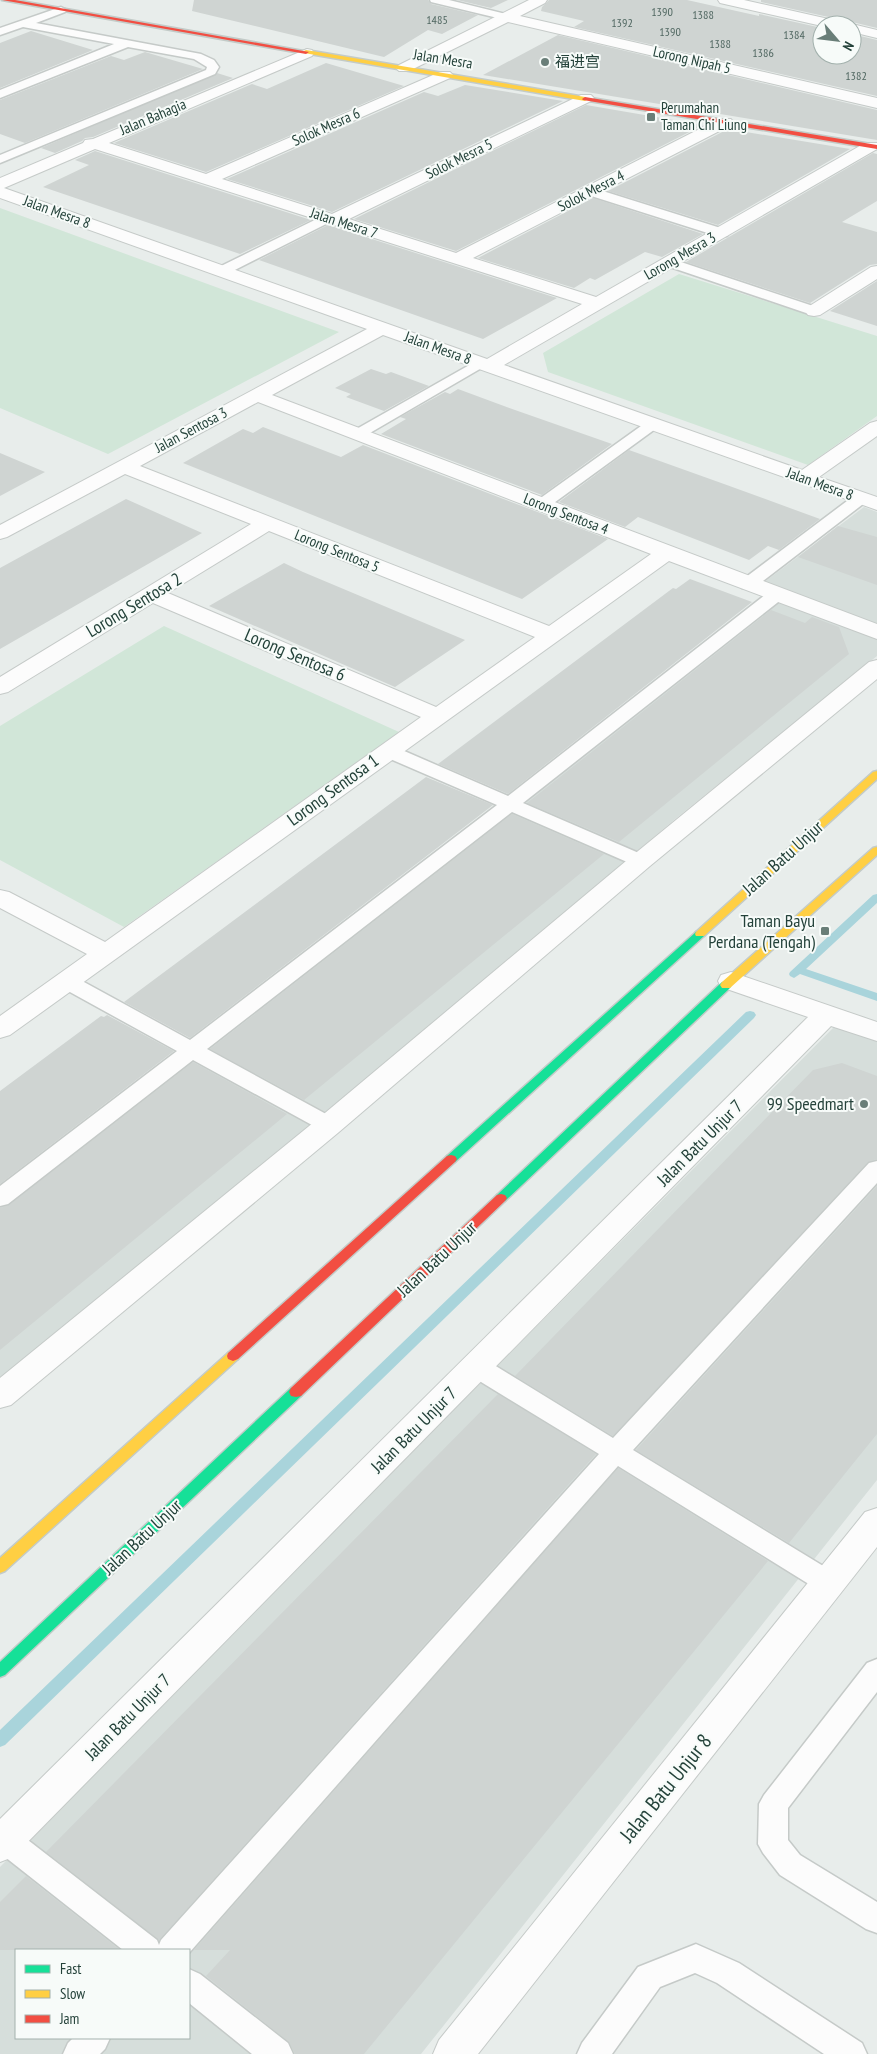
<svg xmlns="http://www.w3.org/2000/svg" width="877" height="2054" font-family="'PT Sans Narrow','Noto Sans SC',sans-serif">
	<rect width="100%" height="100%" fill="#e8edeb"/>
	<!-- built -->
	<path fill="#d6dedb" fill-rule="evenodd" d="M864,507l13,5v144l-203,164 -243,205 -431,356v-174l190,-145 598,-469 -25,-10z
		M834,1027l43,14v439l-456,574h-421v-187zM16,1950h173v88h-173z"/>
	<!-- green -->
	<path fill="#d1e6d8" d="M0,208l339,124 -231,122 -108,-46z
		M679,274l198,62v80l-69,49 -260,-93 -5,-19z
		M164,626l235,106 -275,195 -124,-67v-134z"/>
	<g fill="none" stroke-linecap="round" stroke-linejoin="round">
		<!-- stream -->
		<path fill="#a9d4db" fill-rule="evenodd" d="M877,894v9l-71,66 71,24v8l-77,-27 -6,4 -4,-2 -1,-2 1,-2 83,-77z
			M750,1011l4,1 2,3 -2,3 -749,727 -5,2v-17l746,-718z"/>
	</g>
	<!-- building -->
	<path fill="#cfd4d2" d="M194,0h234l3,4 47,11 -36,19 -14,-4 -44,27 -192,-46z
		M457,0h51l-17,8z
		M549,0h138l72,16v-2l63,14v27h30v-21l25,6v56l-303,-69 10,-6 -43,-10 1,-4z
		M761,0h116v28l-25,-6 -6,2 -4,-4 -81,-18z
		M31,31l62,19 -93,38v-45z
		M558,35l319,75v30l-394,-65z
		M145,52l58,17 -178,74 -25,-9v-34l111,-44 13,4z
		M326,63l78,23 -198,86 -92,-29 138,-59 15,5z
		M217,73l16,5 -140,59 -8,1 -3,3 -27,12 -14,-5z
		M465,85l98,16 -231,111 -105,-33 197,-87 14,4z
		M586,105l117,20 -247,126 -102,-32z
		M728,129l122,20 -132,76 -110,-34z
		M95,151l216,69 -71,34 -197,-67 46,-22 -14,-5z
		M873,153l4,1v47l-35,21 35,10v32l-7,1 -60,38 -124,-41z
		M593,198l110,36 -41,23 -17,-5 -50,28 -5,-2 -16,10 -96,-30z
		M328,225l229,73 -74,41 -224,-79z
		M877,281v45l-47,-15z
		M371,369l15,5 5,-2 38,14 -45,25 -38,-14 5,-3 -16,-6z
		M458,389l57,21 97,34 -70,51 -161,-61 25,-15 -6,-2 45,-25 5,2z
		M263,427l78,30 22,-12 245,94 -86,60 -339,-136 60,-34 10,4z
		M629,450l95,34 96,35 -41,31 -11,-4 -19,14 -111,-43 -13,10 -66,-25z
		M0,453l45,19 -45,24z
		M126,499l76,34 -202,116v-81z
		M838,526l39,11v48l-79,-28z
		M284,563l19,9 162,68 -70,47 -186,-81z
		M690,579l62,23 -244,192 -70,-30 235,-176 3,1z
		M771,610l34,13 7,-6 27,10 10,27 -230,188 -92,-39z
		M426,777l67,28 -303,233 -66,-36z
		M512,814l92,40 -300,246 -94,-51z
		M107,1015l67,36 -174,133v-93l101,-75 3,1z
		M193,1062l94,52 -287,236v-142l9,-3z
		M842,1063l35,13v83l-9,3 -255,274 -98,-60 298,-306z
		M877,1186v248l-88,109 -153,-93z
		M498,1394l98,60 -437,486 -113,-88z
		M618,1468l150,93 -404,493h-69l-6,-12 -83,-66 24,-26h-36z
		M26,1876l94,74h-120v-48z"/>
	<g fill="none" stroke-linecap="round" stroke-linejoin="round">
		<!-- lane casing -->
		<g stroke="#c5cac8" stroke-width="3">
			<path id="lane" d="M430,0h19l61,15 2,2 -6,3 -75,-18z
				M61,7l6,3 -2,2 -29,11 165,31 13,6 5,7 -4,7 -215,89v-8l206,-85 1,-3 -13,-8 -66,-12 -128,51v-8l114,-46 -91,-17 -23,8v-7z
				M590,187l137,43 2,3 -2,3h-10l-132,-42 -1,-3z
				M327,214l7,4 -2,3 -105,53 -5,1 -7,-4 2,-3z
				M669,258l150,50 2,3 -7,4 -5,-1 -145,-49 -2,-3 2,-3z
				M480,359l5,1 2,3 -2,3 -122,71h-10l-3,-3 3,-3z
				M653,419l5,2 3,3 -3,3 -111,81h-12l-2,-3 2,-3 113,-81z
				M861,493l6,2 2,3 -2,3 -113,87h-12l-2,-4 2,-4 113,-85z
				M776,590l6,1 2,4 -2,4 -259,204 125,54 3,4 -3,4 -7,2 -7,-2 -122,-53 -305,237 130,71 3,5 -3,5 -8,3 -8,-3 -128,-70 -185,144 -8,2v-20l177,-135 -118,-65 -3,-5 3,-5 7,-2 7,2 117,64 307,-235 -116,-50 -2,-4 2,-4 7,-2 7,2 113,49 262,-205z
				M877,1161v22l-244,267 205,125 4,8 -4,8 -9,3 -9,-3 -202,-125 -429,487v-3h-66l-123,-97v-25l5,-2 10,4 142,110 2,5 2,-5 438,-486 -131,-80 -3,-7 3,-7 9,-2 9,2 127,78 256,-275z
				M877,1659v33l-89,116v32l12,15 77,47v31l-11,-4 -86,-54 -17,-22 -5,-9 1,-40 5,-9 103,-132z
				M696,1944l43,19 123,80 5,11h-43l-107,-71 -22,-10 -35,14 -48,67h-35l5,-11 56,-76z
				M189,1969l11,5 88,69 5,11h-41l-63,-51z
				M73,2038h37l-5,11 -5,5h-37l5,-11z"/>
		</g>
		<!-- street casing -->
		<g stroke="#c5cac8" stroke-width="2">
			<path id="street" d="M529,0h18l-2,3 -25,13 357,82v10l-369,-86 -99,49h-10l-3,-3 3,-3z
				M718,0h26l98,22 2,3 -22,1 -102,-23z
				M852,24l25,6v8l-25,-6v-7h-5z
				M307,49l5,1 2,3 -2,3 -203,87 97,31 234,-102h10l3,3 -3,3 -228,101 110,35 249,-119h10l3,3 -3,3 -242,118 107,34 263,-134h12l2,3 -2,3 -258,133 123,39 269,-154h12v6l-373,216 298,105 68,-47 7,-2v15l-58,41 58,20v13l-494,-175 -111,60 605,229v15l-208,-78 -659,474 -10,3v-22l87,-62 -87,-46v-18l9,2 96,50 316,-225 -268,-114 -145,89 -8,2v-17l251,-153 -126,-50 -118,63 -7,2v-14l367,-196 -367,-131v-20l83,-35 2,-3 8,-1zM95,149l487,155 -95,55 -483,-171zM258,402l393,152 -102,72 -409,-160zM269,531l266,106 -99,70 -268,-114z
				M877,266v13l-57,36 -6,1 -6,-1 -3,-4 3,-4 63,-40z
				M877,660v19l-227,187 -311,266 -328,273 -11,3v-30l319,-260 313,-262 237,-194z
				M731,972l146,50v19l-46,-15 -818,831 -13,5v-43l808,-802 -87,-30 -3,-6 3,-6z
				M877,1508v39l-399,507h-45l6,-14 426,-528z"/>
		</g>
		<!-- fast casing -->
		<g stroke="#c3cbc8" stroke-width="3">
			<path id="fast" d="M700,931l5,3 -1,2 -249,226h-8l-2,-3 2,-3 249,-224z
				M726,981l6,4 -2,3 -225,213h-8l-2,-3 2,-3 225,-213z
				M296,1387l5,1 2,4 -2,4 -296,279 -5,2v-15l291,-274z"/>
		</g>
		<!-- slow casing -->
		<g stroke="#c3cbc8" stroke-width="3">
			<path id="slow" d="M306,50l279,47 3,2 -3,2 -281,-48v-2z
				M877,771v8l-173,157h-8l-1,-2 1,-2 177,-160z
				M877,847v8l-147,133h-8l-2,-3 2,-3 151,-134z
				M233,1351l5,2 1,3 -1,3 -233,212 -5,2v-15l228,-205z"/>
		</g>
		<!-- jam casing -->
		<g stroke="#c3cbc8" stroke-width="3">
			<path id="jam" d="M2,0h13l294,52 -3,2z
				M585,97l292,48v4l-294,-49 -1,-1z
				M451,1155l4,1 2,3 -2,3 -217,197 -5,2 -5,-2 -1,-3 1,-3 219,-197z
				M501,1194l4,1 2,3 -2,3 -204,195 -5,1 -5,-1 -2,-4 2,-4 206,-193z"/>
		</g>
		<!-- lane -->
		<use href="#lane" fill="#fcfcfc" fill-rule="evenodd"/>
		<!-- street -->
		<use href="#street" fill="#fcfcfc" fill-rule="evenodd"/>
		<!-- fast -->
		<use href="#fast" fill="#16e098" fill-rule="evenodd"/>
		<!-- slow -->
		<use href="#slow" fill="#ffcf43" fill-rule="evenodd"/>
		<!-- jam -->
		<use href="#jam" fill="#f24e42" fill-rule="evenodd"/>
	</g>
	<!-- markers -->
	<g fill="#697e78" stroke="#f7fbf9" stroke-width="2">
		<circle cx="545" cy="62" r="5"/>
		<rect x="646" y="112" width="10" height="10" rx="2.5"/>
		<rect x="820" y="926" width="10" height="10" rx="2.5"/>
		<circle cx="864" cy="1104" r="5"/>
	</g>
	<g text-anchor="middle" stroke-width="4" stroke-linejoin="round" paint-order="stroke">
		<!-- far-number labels -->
		<g font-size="12" fill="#506761">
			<text x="662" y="16">1390</text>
			<text x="703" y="19">1388</text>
			<text x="437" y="24">1485</text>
			<text x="622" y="27">1392</text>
			<text x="670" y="36">1390</text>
			<text x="794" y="39">1384</text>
			<text x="720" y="48">1388</text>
			<text x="763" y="57">1386</text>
			<text x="856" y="80">1382</text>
		</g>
		<!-- far-street labels -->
		<g font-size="15" fill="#24423a" stroke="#f7fbf9">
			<text transform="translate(443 59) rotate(9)" y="5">Jalan Mesra</text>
			<text transform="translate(692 60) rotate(13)" y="5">Lorong Nipah 5</text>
			<text transform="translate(153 117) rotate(-23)" y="5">Jalan Bahagia</text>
			<text transform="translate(326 127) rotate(-24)" y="5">Solok Mesra 6</text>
			<text transform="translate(459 159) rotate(-26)" y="5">Solok Mesra 5</text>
			<text transform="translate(591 191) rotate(-27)" y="5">Solok Mesra 4</text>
			<text transform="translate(57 212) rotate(20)" y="5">Jalan Mesra 8</text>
			<text transform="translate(344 223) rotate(18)" y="5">Jalan Mesra 7</text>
			<text transform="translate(680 256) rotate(-30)" y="5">Lorong Mesra 3</text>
			<text transform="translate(438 348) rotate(20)" y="5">Jalan Mesra 8</text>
			<text transform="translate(191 430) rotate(-28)" y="5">Jalan Sentosa 3</text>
			<text transform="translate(820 484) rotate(20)" y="5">Jalan Mesra 8</text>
			<text transform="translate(566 514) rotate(21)" y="5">Lorong Sentosa 4</text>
			<text transform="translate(337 551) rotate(22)" y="5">Lorong Sentosa 5</text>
		</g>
		<!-- far-poi labels -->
		<g font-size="15" fill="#24423a" stroke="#f7fbf9" text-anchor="start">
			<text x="555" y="67">福进宫</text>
			<text x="661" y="113">Perumahan<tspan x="661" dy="17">Taman Chi Liung</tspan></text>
		</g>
		<!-- street labels -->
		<g font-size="18" fill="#24423a" stroke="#f7fbf9">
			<text transform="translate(134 605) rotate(-31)" y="6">Lorong Sentosa 2</text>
			<text transform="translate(295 655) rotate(23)" y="6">Lorong Sentosa 6</text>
			<text transform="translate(333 790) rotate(-36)" y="6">Lorong Sentosa 1</text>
			<text transform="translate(783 858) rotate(-42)" y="6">Jalan Batu Unjur</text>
			<text transform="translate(700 1143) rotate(-45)" y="6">Jalan Batu Unjur 7</text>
			<text transform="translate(437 1259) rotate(-43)" y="6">Jalan Batu Unjur</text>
			<text transform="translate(414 1430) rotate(-45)" y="6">Jalan Batu Unjur 7</text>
			<text transform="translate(142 1537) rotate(-43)" y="6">Jalan Batu Unjur</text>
			<text transform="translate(128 1717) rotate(-45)" y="6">Jalan Batu Unjur 7</text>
		</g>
		<!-- poi labels -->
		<g font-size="18" fill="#24423a" stroke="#f7fbf9" text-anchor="end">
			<text x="815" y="927">Taman Bayu<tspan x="815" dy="21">Perdana (Tengah)</tspan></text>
			<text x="854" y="1110">99 Speedmart</text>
		</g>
		<!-- near-street labels -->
		<g font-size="21" fill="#24423a" stroke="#f7fbf9">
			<text transform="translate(666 1788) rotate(-51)" y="7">Jalan Batu Unjur 8</text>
		</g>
	</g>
	<!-- legend -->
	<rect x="15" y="1949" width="175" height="90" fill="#f7fbf9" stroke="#a3b1ad"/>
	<rect x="25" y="1965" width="25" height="8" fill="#16e098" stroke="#a3b1ad"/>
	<text x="60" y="1974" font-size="15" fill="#24423a">Fast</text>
	<rect x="25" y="1990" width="25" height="8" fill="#ffcf43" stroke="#a3b1ad"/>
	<text x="60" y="1999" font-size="15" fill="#24423a">Slow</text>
	<rect x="25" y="2015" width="25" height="8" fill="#f24e42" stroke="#a3b1ad"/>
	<text x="60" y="2024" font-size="15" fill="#24423a">Jam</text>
	<!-- north arrow -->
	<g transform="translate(837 40) rotate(118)"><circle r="24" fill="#f7fbf9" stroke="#a3b1ad"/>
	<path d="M0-4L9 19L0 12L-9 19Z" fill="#697e78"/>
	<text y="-8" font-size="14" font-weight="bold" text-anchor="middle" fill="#24423a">N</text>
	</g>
</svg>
